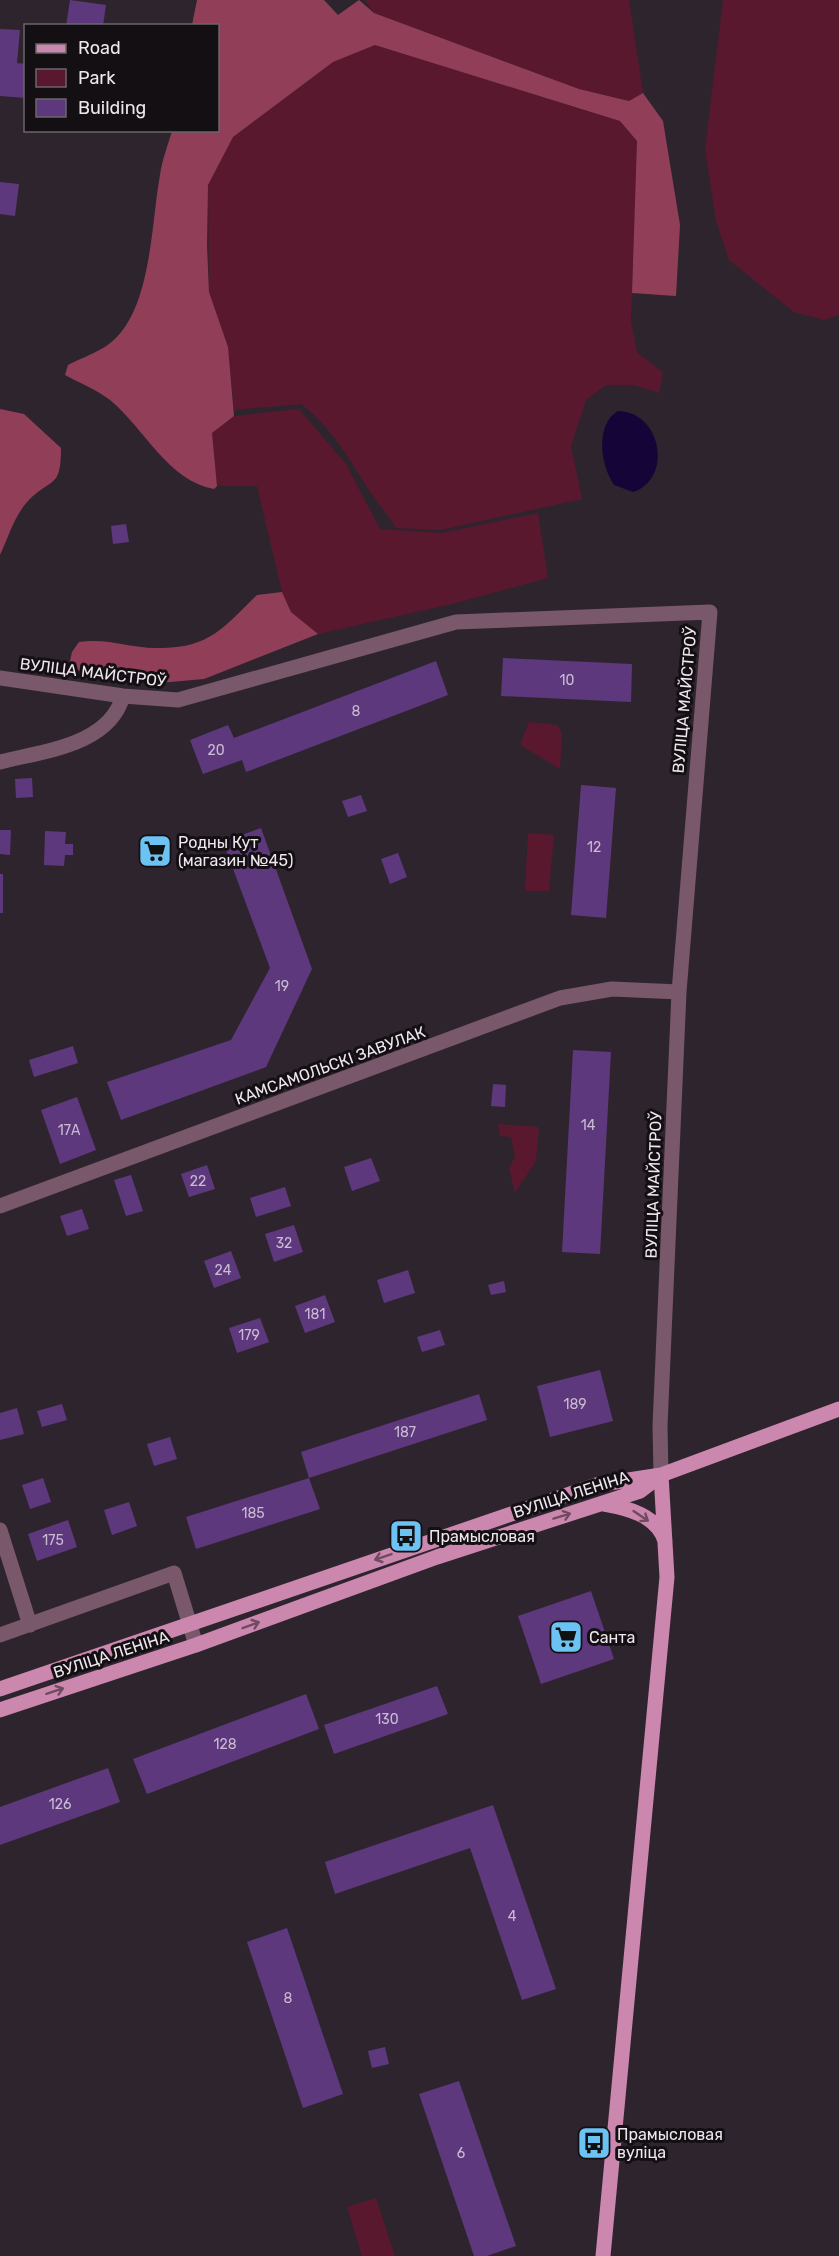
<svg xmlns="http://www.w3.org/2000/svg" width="839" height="2256" font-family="Rubik,sans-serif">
	<rect width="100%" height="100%" fill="#2e242e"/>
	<!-- green -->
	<path fill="#5a182f" d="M365,0h264l14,93 -14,8 -50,-12 -205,-76z
		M723,0h116v315l-15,5 -30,-8 -65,-52 -13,-39 -11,-72z
		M375,45l245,76 17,20 -6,180 6,31 26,21 -4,20 -25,-8h-28l-20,15 -15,46 11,53 -141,31 -45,-2c-7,-12 -17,-23 -25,-35 -21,-32 -38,-65 -70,-89l-67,6 -6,-63 -19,-55 -1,-107 25,-48 100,-75z
		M299,409l47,55 34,65 62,4 96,-20 10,65 -92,25 -138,31 -27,-22 -9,-20 -25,-106h-40l-5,-53 22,-17z
		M529,722l28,3 5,8 -2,36 -38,-23 -1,-4z
		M528,833l26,2 -5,56h-24z
		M498,1124l41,3 -3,34 -21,32 -6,-25 6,-11 -4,-20 -11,-1z
		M376,2198l19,58h-33l-15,-49z"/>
	<!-- forest -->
	<path fill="#913f58" d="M197,0h127l14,15 21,-15 15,13 205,76 50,12 14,-8 20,28 17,104 -4,71 -44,-3 5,-152 -17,-20 -245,-76 -42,17 -100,75 -25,48 -1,61 2,46 19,55 6,69 -22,17 5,53 -3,3c-46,-8 -70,-61 -104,-89 -13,-10 -30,-17 -45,-25l3,-10c13,-7 29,-12 41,-21 43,-32 42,-121 51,-169 2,-15 8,-30 12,-44l46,-1v-104l-26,-1z
		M0,409l24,5 37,34c0,41 -9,29 -32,52 -14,14 -21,38 -29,55z
		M282,592l9,20 27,22 -114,45 -45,4 -80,-12 -9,-10 2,-9 7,-10c30,-4 49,6 77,6 53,1 67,-20 101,-53z"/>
	<!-- water -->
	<path fill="#150437" d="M618,411c44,1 55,68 15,81l-19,-7c-14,-20 -19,-61 4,-74z"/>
	<!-- building -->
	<path fill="#5e387c" d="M70,0l36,5 -3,21h-37z
		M0,29l20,1 -3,33 9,1v34l-26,-2z
		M0,182l19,2 -4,32 -15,-2z
		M126,524l3,18 -16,2 -2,-18z
		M503,658l129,6 -1,38 -130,-6z
		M436,661l12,34 -202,77 -4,-12 -39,14 -13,-34 38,-15 6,13z
		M32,778l1,19 -17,1 -1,-19z
		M581,785l35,3 -10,130 -35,-3z
		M361,795l6,16 -19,6 -6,-16z
		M261,828l51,141 -46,98 -145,53 -14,-38 124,-42 39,-72 -47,-126z
		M0,830h11l-1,25 -10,-1z
		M45,831l21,1 -1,12h8v11h-8l-1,11 -20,-1z
		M164,838l6,18 -23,8 -6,-18z
		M398,853l9,24 -17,7 -9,-25z
		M0,874h3v39h-3z
		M73,1046l5,17 -44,14 -5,-17z
		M573,1050l38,2 -11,202 -38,-2z
		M493,1084l13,1 -1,22 -14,-1z
		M77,1097l19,53 -36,14 -19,-54z
		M371,1158l9,23 -28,10 -8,-24z
		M207,1165l8,24 -26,8 -8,-23z
		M131,1175l12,36 -17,5 -12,-36z
		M285,1187l6,19 -35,11 -6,-19z
		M82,1209l7,20 -22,7 -7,-20z
		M294,1225l9,27 -29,10 -9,-28z
		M231,1251l10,27 -27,10 -10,-27z
		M408,1270l7,23 -31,10 -7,-23z
		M504,1281l2,11 -15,3 -3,-10z
		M325,1295l10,27 -30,11 -10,-27z
		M260,1318l9,24 -32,11 -8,-25z
		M440,1330l5,15 -23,7 -5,-15z
		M600,1370l13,51 -63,16 -13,-51z
		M479,1394l8,26 -178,58 -8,-26z
		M62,1404l5,16 -25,7 -5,-16z
		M17,1408l7,26 -24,6v-27z
		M170,1437l7,22 -23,7 -7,-22z
		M43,1478l8,24 -21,7 -8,-24z
		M309,1478l11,31 -124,40 -10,-32z
		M129,1502l8,24 -25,9 -8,-25z
		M68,1520l9,27 -40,14 -9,-27z
		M591,1591l23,68 -73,25 -23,-68z
		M437,1686l11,28 -114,40 -10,-29z
		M306,1694l13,35 -172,65 -14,-35z
		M108,1768l12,34 -120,43v-38z
		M493,1805l63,184 -34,11 -52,-152 -135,46 -10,-32z
		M287,1928l56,166 -40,14 -56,-166z
		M385,2047l4,17 -17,4 -4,-17z
		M459,2081l57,165 -29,10h-13l-55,-162z"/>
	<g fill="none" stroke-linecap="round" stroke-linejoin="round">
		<!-- minor -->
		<path stroke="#79586b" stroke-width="15" d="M0,678l123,18 55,4 278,-78 254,-10 -31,380 -19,434 1,49
			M0,762c42,-11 109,-16 123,-66
			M0,1206l560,-208 52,-9 67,3
			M0,1530l30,95
			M0,1635l174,-62 22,72"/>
		<!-- major -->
		<path stroke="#cb87ae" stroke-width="15" d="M604,1504c23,4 53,11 61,37
			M0,1689l596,-204 65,-10 178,-66
			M0,1710l196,-65 241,-88 203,-66 21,-16
			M603,2256l64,-679 -6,-102"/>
	</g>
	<!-- one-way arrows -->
	<defs><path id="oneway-shaft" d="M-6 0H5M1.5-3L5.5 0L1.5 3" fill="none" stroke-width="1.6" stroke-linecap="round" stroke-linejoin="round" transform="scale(1.5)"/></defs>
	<g stroke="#6f4b60">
		<use href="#oneway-shaft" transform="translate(562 1516) rotate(-17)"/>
		<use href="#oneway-shaft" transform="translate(641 1516) rotate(34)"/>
		<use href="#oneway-shaft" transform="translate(383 1557) rotate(161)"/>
		<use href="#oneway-shaft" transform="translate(251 1625) rotate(-20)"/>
		<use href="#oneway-shaft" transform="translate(55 1691) rotate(-18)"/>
	</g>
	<!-- icons -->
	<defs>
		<g id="supermarket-square" transform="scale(1.725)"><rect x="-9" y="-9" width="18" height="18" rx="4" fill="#6cc2f3" stroke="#130f13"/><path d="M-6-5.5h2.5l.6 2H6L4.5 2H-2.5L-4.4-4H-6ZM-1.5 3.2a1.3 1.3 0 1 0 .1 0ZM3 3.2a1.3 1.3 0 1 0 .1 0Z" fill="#111"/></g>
		<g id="bus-square" transform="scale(1.725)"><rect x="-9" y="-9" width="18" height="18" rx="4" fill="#6cc2f3" stroke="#130f13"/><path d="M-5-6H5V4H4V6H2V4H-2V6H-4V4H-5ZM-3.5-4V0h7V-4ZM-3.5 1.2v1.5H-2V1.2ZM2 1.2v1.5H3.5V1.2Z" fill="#111"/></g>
	</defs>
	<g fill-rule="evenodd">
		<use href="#supermarket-square" x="155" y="851"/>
		<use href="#bus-square" x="406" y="1536"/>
		<use href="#supermarket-square" x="566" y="1637"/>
		<use href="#bus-square" x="594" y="2143"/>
	</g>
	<g text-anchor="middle" stroke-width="6" stroke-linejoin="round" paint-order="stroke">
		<!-- number labels -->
		<g font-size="14" fill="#cabbd2">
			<text x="567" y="685">10</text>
			<text x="356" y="716">8</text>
			<text x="216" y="755">20</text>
			<text x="594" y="852">12</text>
			<text x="282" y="991">19</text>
			<text x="588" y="1130">14</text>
			<text x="69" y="1135">17А</text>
			<text x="198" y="1186">22</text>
			<text x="284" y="1248">32</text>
			<text x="223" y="1275">24</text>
			<text x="315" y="1319">181</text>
			<text x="249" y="1340">179</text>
			<text x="575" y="1409">189</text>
			<text x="405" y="1437">187</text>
			<text x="253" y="1518">185</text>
			<text x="53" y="1545">175</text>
			<text x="387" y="1724">130</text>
			<text x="225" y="1749">128</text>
			<text x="60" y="1809">126</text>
			<text x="512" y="1921">4</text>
			<text x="288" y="2003">8</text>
			<text x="461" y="2158">6</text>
		</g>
		<!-- street labels -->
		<g font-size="16" fill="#eee7ee" stroke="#130f13">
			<text transform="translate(93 672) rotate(7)" y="6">ВУЛІЦА МАЙСТРОЎ</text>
			<text transform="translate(684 700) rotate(-85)" y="6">ВУЛІЦА МАЙСТРОЎ</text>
			<text transform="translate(330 1065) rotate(-20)" y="6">КАМСАМОЛЬСКІ ЗАВУЛАК</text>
			<text transform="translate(653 1185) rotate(-88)" y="6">ВУЛІЦА МАЙСТРОЎ</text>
			<text transform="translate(571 1494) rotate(-18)" y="6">ВУЛІЦА ЛЕНІНА</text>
			<text transform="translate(111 1654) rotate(-18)" y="6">ВУЛІЦА ЛЕНІНА</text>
		</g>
		<!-- poi labels -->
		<g font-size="16" fill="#eee7ee" stroke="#130f13" text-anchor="start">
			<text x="178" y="848">Родны Кут<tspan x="178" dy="18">(магазин №45)</tspan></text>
			<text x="429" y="1542">Прамысловая</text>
			<text x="589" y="1643">Санта</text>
			<text x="617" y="2140">Прамысловая<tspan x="617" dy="18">вуліца</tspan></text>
		</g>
	</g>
	<!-- legend -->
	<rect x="24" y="24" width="195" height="108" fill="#130f13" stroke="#6b656b" stroke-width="1.5"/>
	<rect x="36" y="44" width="30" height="9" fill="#cb87ae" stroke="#6b656b" stroke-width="1.5"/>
	<text x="78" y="54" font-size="18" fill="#eee7ee">Road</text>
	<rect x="36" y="69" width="30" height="18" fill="#5a182f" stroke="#6b656b" stroke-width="1.5"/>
	<text x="78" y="84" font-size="18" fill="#eee7ee">Park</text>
	<rect x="36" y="99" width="30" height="18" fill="#5e387c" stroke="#6b656b" stroke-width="1.5"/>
	<text x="78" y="114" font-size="18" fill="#eee7ee">Building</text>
</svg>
